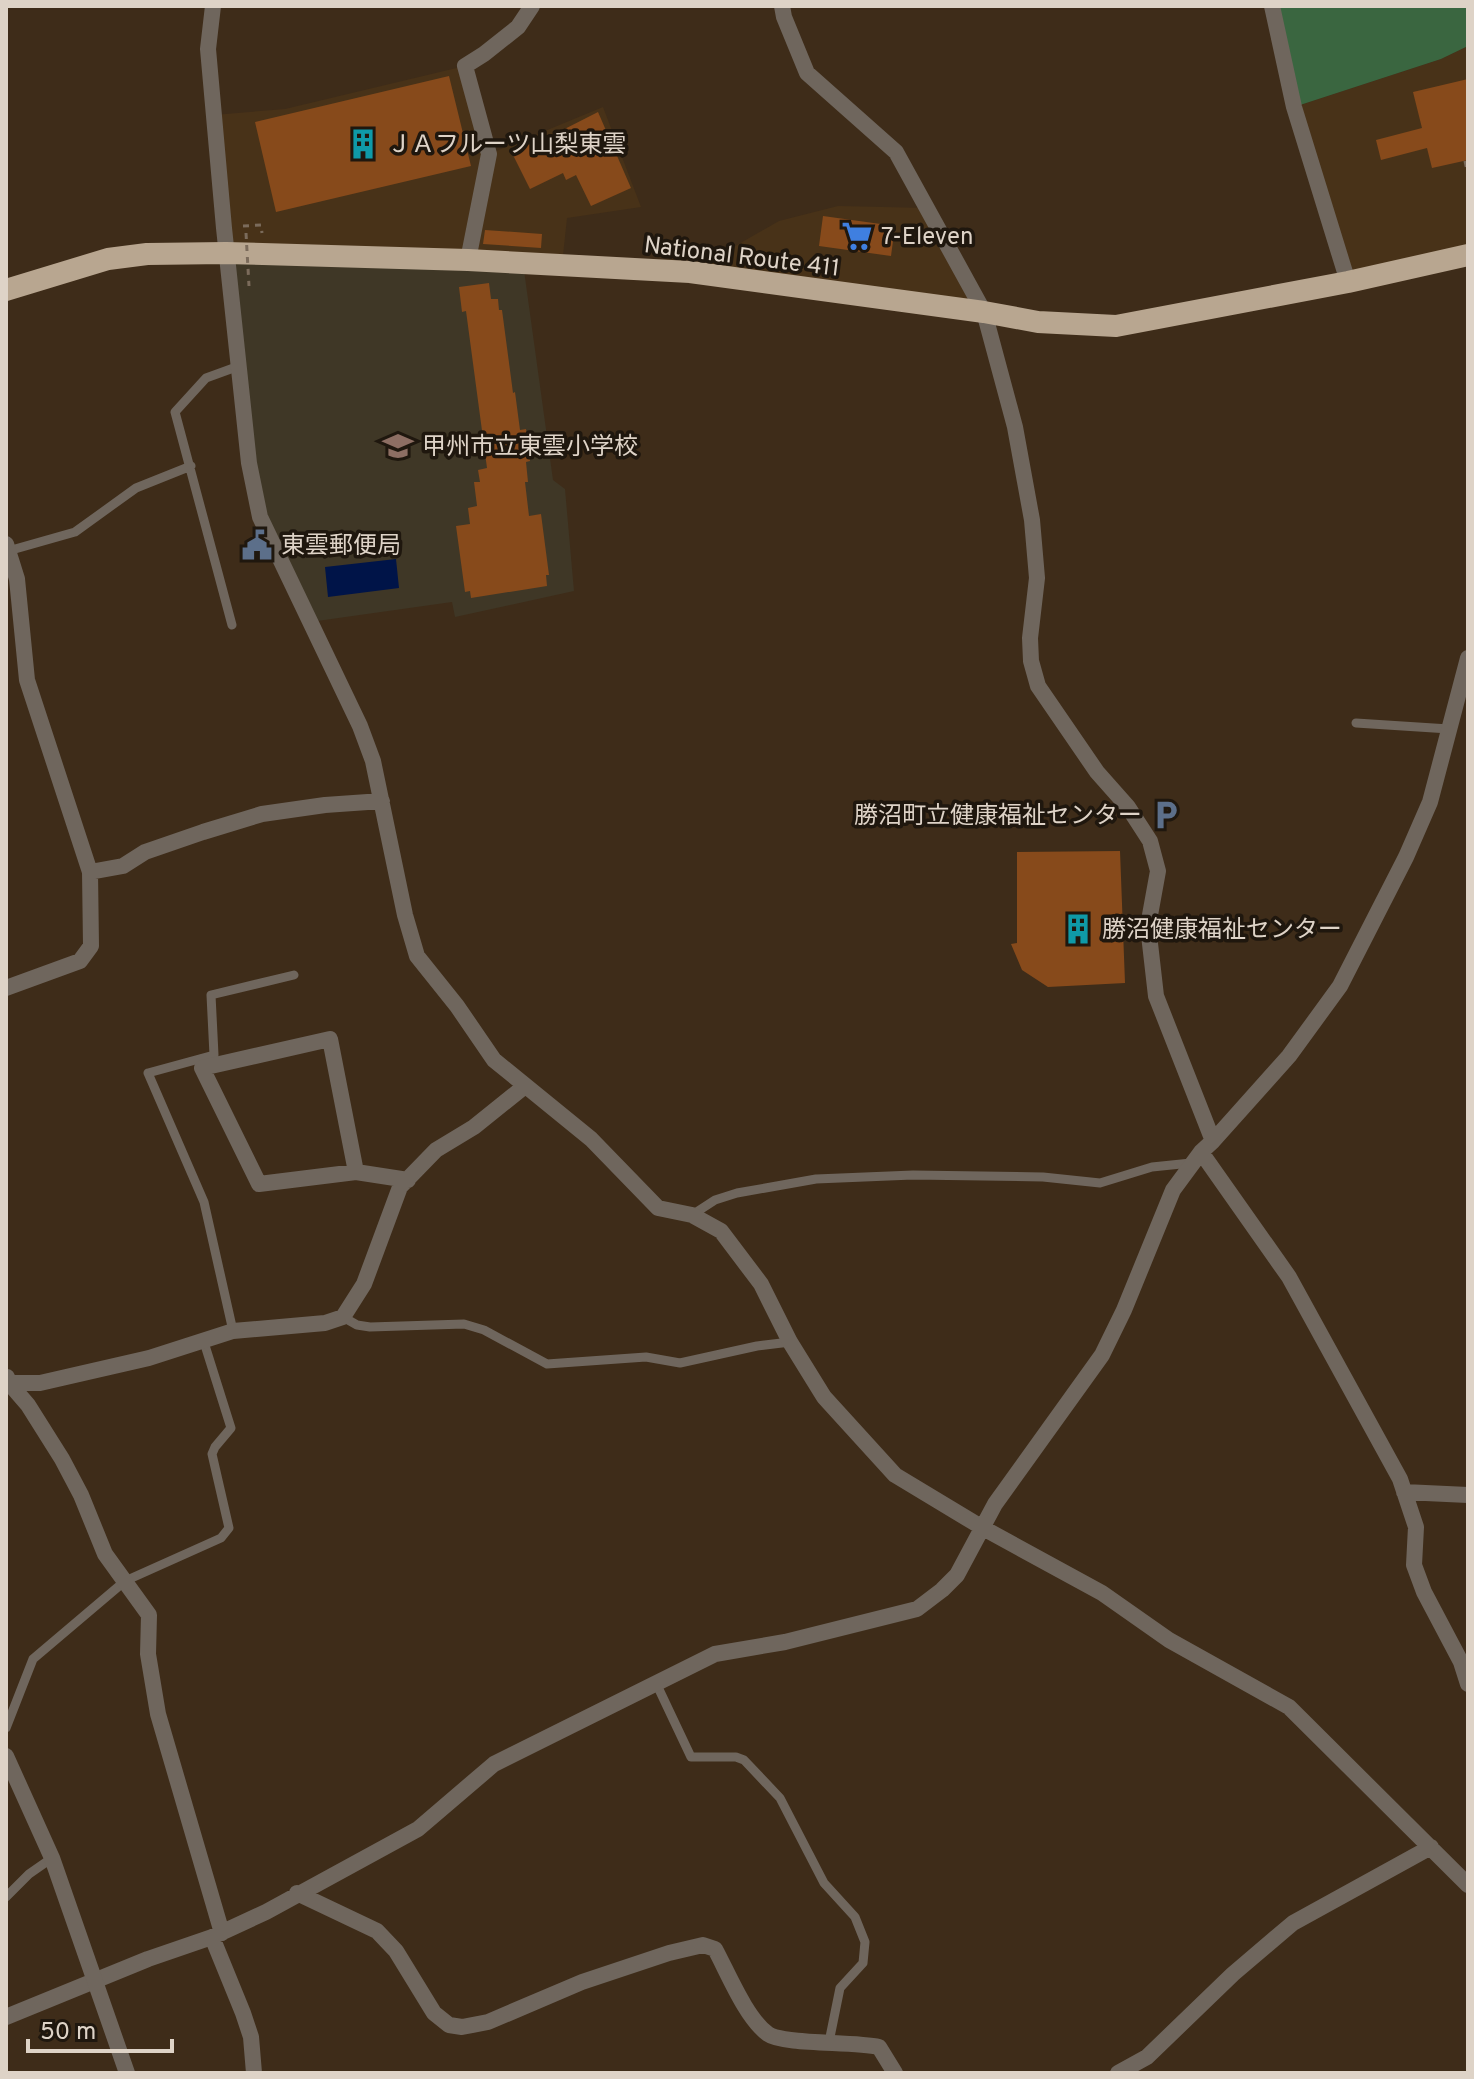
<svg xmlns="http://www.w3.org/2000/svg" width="1474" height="2079" font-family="Overpass,'Noto Sans JP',sans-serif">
	<rect width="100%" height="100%" fill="#3e2c19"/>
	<!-- built -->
	<path fill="#483218" d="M1468,46v207l-120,29 -54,-175 147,-48z
		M465,66l24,88 114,-47 38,100 -74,11 -5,47 -336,-12 -12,-138 71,-6z
		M838,206l89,2 57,104 -294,-40 89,-51z"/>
	<!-- education -->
	<path fill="#3f3726" d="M226,253l297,10 30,217 12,9 9,102 -119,26 -3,-15 -142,20 -50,-105z"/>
	<!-- green -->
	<path fill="#3a6640" d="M1272,6h196v40l-27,13 -147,48z"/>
	<!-- water -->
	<path fill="#001448" d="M396,559l3,29 -71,9 -3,-30z"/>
	<!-- building -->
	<path fill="#874a1b" d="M449,76l22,90 -195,46 -21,-90z
		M1468,79v81l-36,8 -5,-20 -46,12 -5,-20 46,-12 -9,-36z
		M598,112l33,76 -40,18 -15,-31 -10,5 -3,-7 -33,16 -18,-36 30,-15 1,2z
		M823,216l72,10 -4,30 -72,-10z
		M485,230l57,4 -1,14 -58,-4z
		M489,283l2,16h7l1,11h3l11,83 2,-1 5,38 6,-1 4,32 -4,1 2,20h-3l4,34 12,-2 8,61h-3l1,11 -76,12 -1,-7 -5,1 -9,-66 14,-2 -2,-16 9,-2 -3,-24h6l-2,-12 9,-2 -21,-157 -4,1 -3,-25z
		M1120,851l5,132 -77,4 -26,-17 -11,-26 6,-1v-91z"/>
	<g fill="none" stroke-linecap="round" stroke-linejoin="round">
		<!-- path -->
		<path stroke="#7b6b5b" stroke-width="3" stroke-dasharray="6 6" stroke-linecap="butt" d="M1465,161l3,14
			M243,226l18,-1 1,8"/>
		<!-- service -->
		<path stroke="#6f665d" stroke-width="9" d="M8,551l67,-19 61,-44 55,-22
			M232,625l-57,-213 31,-34 33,-12
			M1356,723l93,6
			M692,1215l23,-15 22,-7 79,-14 97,-4 130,2 57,6 52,-16 39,-4
			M343,1317l14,8 13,2 94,-3 20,6 63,34 99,-7 34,6 77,-17 33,-4
			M233,1331l-29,-129 -56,-129 66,-18 -3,-60 83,-20
			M656,1683l35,74h45l8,3 36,38 44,85 31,34 10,25 -2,21 -23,25 -11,54
			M6,1728l27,-69 92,-78 96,-43 8,-10 -17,-74 3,-7 16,-19 -28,-89
			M6,1897l23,-23 23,-16"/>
		<!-- minor -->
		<path stroke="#6f665d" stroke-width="16" d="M213,6l-5,43 16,179 25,235 11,54 100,209 13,35 32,154 12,41 40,50 37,54 97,79 67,69 34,7 29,16 40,53 29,58 34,55 71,78 88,53 119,65 67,47 120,67 179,178
			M782,6l2,11 23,56 89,79 88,160 31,115 17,93 5,58 -7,60 1,23 7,25 59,86 31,35 22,34 8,30 -10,55 8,70 57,145
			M1272,6l22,101 54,175
			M468,260l21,-106 -24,-88 19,-12 34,-27 14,-21
			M6,544l11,35 10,101 63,192
			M6,988l74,-27 11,-15 -1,-74 33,-6 22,-14 58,-20 59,-18 63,-9 57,-4
			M1201,1152l88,125 111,202 16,48 -2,38 10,27 37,70 7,22
			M356,1172l-26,-133 -128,29 57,116 97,-12 52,8
			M7,1377l2,6 19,22 34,54 19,36 24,59 44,61 -1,39 10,60 64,219
			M6,1383h34l109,-25 84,-27 92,-8 18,-6 21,-33 36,-97 36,-37 38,-23 51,-41
			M1404,1492l64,3
			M297,1893l80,38 19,20 38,62 15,12 13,2 26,-5 94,-40 87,-29 34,-8 12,4c13,24 31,69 53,85 15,11 86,7 111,13l16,26
			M212,1937l31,76 8,24 3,36
			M6,2017l142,-58 64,-22 54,-25 152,-83 76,-65 221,-110 70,-12 132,-33 25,-19 15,-15 38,-71 107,-149 22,-45 49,-120 28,-38 12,-11 76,-85 51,-70 66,-129 24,-55 38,-144
			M1118,2073l29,-16 86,-83 60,-51 138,-76"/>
		<!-- tertiary -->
		<path stroke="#6f665d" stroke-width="16" d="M6,1756l46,102 75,215"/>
		<!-- trunk -->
		<path stroke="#b8a690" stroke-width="22" d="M6,290l102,-31 39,-5 79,-1 242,7 222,12 294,40 54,10 78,4 232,-44 120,-27"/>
		<!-- path-bridge -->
		<path stroke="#7b6b5b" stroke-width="3" stroke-dasharray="6 6" stroke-linecap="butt" d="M246,233l3,53"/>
	</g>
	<!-- icons -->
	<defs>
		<g id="building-bare" transform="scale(2.4)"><path d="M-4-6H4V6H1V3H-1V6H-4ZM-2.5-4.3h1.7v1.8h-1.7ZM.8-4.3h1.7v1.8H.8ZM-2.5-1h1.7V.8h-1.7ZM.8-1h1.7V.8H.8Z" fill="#0f9aa8" stroke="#1f170e" stroke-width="2.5" paint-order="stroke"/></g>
		<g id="supermarket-bare" transform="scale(2.4)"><path d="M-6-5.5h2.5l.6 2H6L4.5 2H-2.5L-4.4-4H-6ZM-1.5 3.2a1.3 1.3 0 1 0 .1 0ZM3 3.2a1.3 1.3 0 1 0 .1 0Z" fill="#3f7fe0" stroke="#1f170e" stroke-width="2.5" paint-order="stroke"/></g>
		<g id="school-bare" transform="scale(2.4)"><path d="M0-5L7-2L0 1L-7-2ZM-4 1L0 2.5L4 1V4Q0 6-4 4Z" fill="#8d6e63" stroke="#1f170e" stroke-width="2.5" paint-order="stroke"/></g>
		<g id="civic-bare" transform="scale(2.4)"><path d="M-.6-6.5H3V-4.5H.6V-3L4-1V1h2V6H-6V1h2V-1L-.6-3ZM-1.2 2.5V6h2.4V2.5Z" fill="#5c6f8a" stroke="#1f170e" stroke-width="2.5" paint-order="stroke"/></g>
		<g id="parking-bare" transform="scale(2.4)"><path d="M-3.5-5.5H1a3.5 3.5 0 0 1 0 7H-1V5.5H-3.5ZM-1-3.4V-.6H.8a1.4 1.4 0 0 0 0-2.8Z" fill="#5c6f8a" stroke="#1f170e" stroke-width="2.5" paint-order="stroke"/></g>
	</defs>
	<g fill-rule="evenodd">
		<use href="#building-bare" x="363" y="144"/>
		<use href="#supermarket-bare" x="857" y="236"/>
		<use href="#school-bare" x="398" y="446"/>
		<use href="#civic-bare" x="257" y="545"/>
		<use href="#parking-bare" x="1166" y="815"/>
		<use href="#building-bare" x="1078" y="929"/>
	</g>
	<g text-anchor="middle" stroke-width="7" stroke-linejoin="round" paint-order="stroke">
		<!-- poi labels -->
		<g font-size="24" fill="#ded3c7" stroke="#1f170e" text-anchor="start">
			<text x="387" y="152">ＪＡフルーツ山梨東雲</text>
			<text x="881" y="244">7-Eleven</text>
			<text x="422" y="454">甲州市立東雲小学校</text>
			<text x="281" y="553">東雲郵便局</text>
			<text x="1142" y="823" text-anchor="end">勝沼町立健康福祉センター</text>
			<text x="1102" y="937">勝沼健康福祉センター</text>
		</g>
		<!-- street labels -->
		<g font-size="24" fill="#ded3c7" stroke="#1f170e">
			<text transform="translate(742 256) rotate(7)" y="8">National Route 411</text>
		</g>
	</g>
	<!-- border -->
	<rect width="1474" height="2079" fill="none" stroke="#ded3c7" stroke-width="16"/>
	<!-- scale -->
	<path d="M28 2039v12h144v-12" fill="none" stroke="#ded3c7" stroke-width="4"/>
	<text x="40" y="2039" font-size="24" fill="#ded3c7" stroke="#1f170e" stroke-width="6" paint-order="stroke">50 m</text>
</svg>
